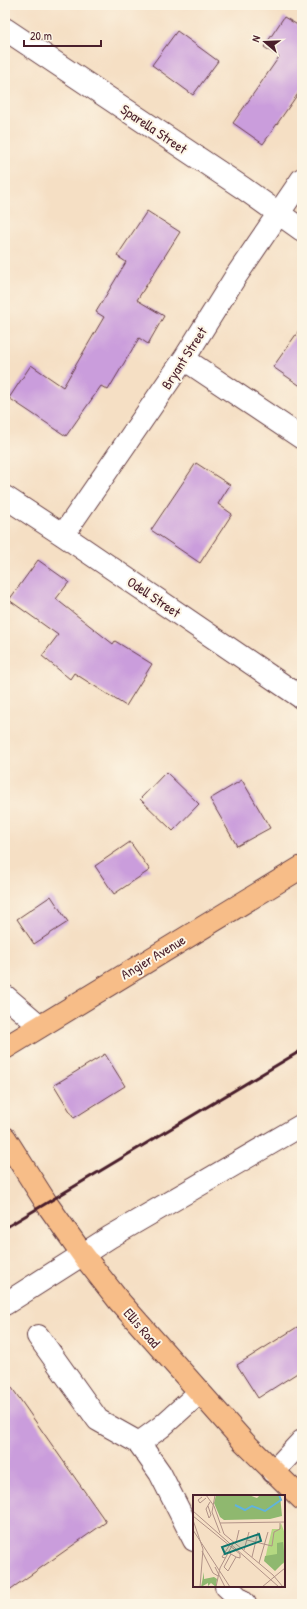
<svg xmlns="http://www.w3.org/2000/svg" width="307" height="1609" font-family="'Patrick Hand',sans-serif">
	<rect width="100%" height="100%" fill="#fcf5e5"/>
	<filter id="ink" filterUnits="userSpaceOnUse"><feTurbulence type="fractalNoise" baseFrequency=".025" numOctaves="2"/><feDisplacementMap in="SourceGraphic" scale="8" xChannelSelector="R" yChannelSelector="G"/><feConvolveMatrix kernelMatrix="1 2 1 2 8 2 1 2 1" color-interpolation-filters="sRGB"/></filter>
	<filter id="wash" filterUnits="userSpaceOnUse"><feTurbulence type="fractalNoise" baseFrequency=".012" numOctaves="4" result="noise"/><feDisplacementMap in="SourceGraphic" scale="16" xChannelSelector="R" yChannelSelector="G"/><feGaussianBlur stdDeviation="0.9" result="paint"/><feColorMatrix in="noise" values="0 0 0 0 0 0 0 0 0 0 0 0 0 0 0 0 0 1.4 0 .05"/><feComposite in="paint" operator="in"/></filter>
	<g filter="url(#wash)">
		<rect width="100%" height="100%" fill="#f5dfc4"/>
		<g id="blocks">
			<!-- building -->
			<path fill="#ca9ddc" d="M284,17l17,10 1,-1v62l-39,56 -30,-21 46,-66 -15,-10z
				M177,31l41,30 -25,34 -41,-30z
				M147,211l33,21 -43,68 27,16 -16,28 -9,-6 -31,52 -7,-4 -35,50 -57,-38 22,-33 32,22 41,-70 -8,-5 30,-50 -9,-6z
				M302,326v61l-29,-20z
				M196,463l34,22 -12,19 14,10 -32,49 -49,-33z
				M38,560l31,22 -13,17 57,45 2,-3 37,23 -26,42 -52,-33 -4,6 -28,-23 16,-21 -49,-35z
				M166,772l33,32 -26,27 -33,-32z
				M242,780l28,48 -33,18 -27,-47z
				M130,842l20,28 -36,24 -19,-28z
				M51,896l17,26 -34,22 -17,-25z
				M105,1054l20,32 -51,32 -20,-33z
				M302,1324v46l-44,28 -21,-33z
				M5,1378l101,144 -101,71z"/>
		</g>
	</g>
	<g filter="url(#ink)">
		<use href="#blocks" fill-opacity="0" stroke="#643c42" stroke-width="1"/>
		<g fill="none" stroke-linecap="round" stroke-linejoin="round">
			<!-- minor casing -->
			<g stroke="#643c42" stroke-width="24">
				<path id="minor" d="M5,29l238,159 59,42
					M184,359l118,79
					M5,497l58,38 239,163
					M63,535l121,-176 52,-83 66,-97
					M5,996l35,30
					M5,1304l105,-67 192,-112
					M38,1336l60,84 41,23 21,30 34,67
					M139,1443l22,-16 38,-34
					M273,1472l29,-31
					M226,1586l19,18"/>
			</g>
			<!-- major casing -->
			<g stroke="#643c42" stroke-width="24">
				<path id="major" d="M5,1048l297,-181
					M5,1138l42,66 36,51 36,46 125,141 58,57"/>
			</g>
			<!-- minor -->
			<use href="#minor" stroke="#fff" stroke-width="22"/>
			<!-- major -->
			<use href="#major" stroke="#f7bd88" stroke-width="22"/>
			<!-- rail -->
			<path stroke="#4a1f2b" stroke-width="3" d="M5,1228l297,-178"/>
		</g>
	</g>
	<g text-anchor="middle" stroke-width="4" stroke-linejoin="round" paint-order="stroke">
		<!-- street labels -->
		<g font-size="14" fill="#4a1f2b" stroke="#fcf5e5">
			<text transform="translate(154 129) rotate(34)" y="5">Sparella Street</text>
			<text transform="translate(184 358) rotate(-57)" y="5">Bryant Street</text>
			<text transform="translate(154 597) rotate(34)" y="5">Odell Street</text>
			<text transform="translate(153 957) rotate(-31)" y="5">Angier Avenue</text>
			<text transform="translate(142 1328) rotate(49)" y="5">Ellis Road</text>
		</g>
	</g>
	<!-- overview -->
	<g transform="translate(193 1495)">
		<rect width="92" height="92" fill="#f5dfc4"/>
		<path d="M88,28l4,11v29l-13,3 -7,-6 2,-10 5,-21h7z" fill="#b4d881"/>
		<path d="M23,0h33l8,3 3,-3h20l2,21 -12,3 -46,1 -4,-3 -6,-14zM90,47l2,19 -10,10 -11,-10 1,-5 12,-2v-11zM11,77v7l10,-2 3,2 -1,8 -5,-4 -3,3v-3l-7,4z" fill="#8fb86f"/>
		<path fill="none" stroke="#61b3dc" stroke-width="2" d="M42,10l10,5 7,-4 13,5 16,-11 -2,-5"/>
		<path fill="none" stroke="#b19287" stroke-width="1" d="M13,0l8,11 10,28 49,41 10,12M22,0l-3,17 8,21M9,2l-4,3 2,3 6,-5M15,11l3,9 -2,3M0,16l86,76M0,21l47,38v4l-4,-1M16,23l-3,-9 4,-7M0,25l10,29 -3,38M27,28l65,-1M0,35l37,57M54,45l25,6 2,-14 6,-3v-6M43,48l3,-13M51,55l5,-18M9,56l11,22 5,3M35,57l3,2 -7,13 4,4 8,-14 -5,-3M59,62l6,-25M32,63l-3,-1 7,-11M66,68l9,-31M22,72l10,20M23,92l4,-19 14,-26M69,92l23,-19"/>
		<path fill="#0f766e" fill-opacity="0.15" stroke="#0f766e" stroke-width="2" d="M66,39l2,7 -36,13 -3,-7z"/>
		<rect width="92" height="92" fill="none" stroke="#4a1f2b" stroke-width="2"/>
	</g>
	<!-- margin -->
	<rect width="307" height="1609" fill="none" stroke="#fcf5e5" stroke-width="20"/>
	<!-- north arrow -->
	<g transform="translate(265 42) rotate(289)" stroke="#fcf5e5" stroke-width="3" paint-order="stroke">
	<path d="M0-3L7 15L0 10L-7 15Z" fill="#4a1f2b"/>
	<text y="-6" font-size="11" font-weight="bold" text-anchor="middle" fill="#4a1f2b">N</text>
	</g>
	<!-- scale -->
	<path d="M24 40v6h77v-6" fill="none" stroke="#4a1f2b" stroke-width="2"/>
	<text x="30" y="40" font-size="12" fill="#4a1f2b" stroke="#fcf5e5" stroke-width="3" paint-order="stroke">20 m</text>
</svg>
